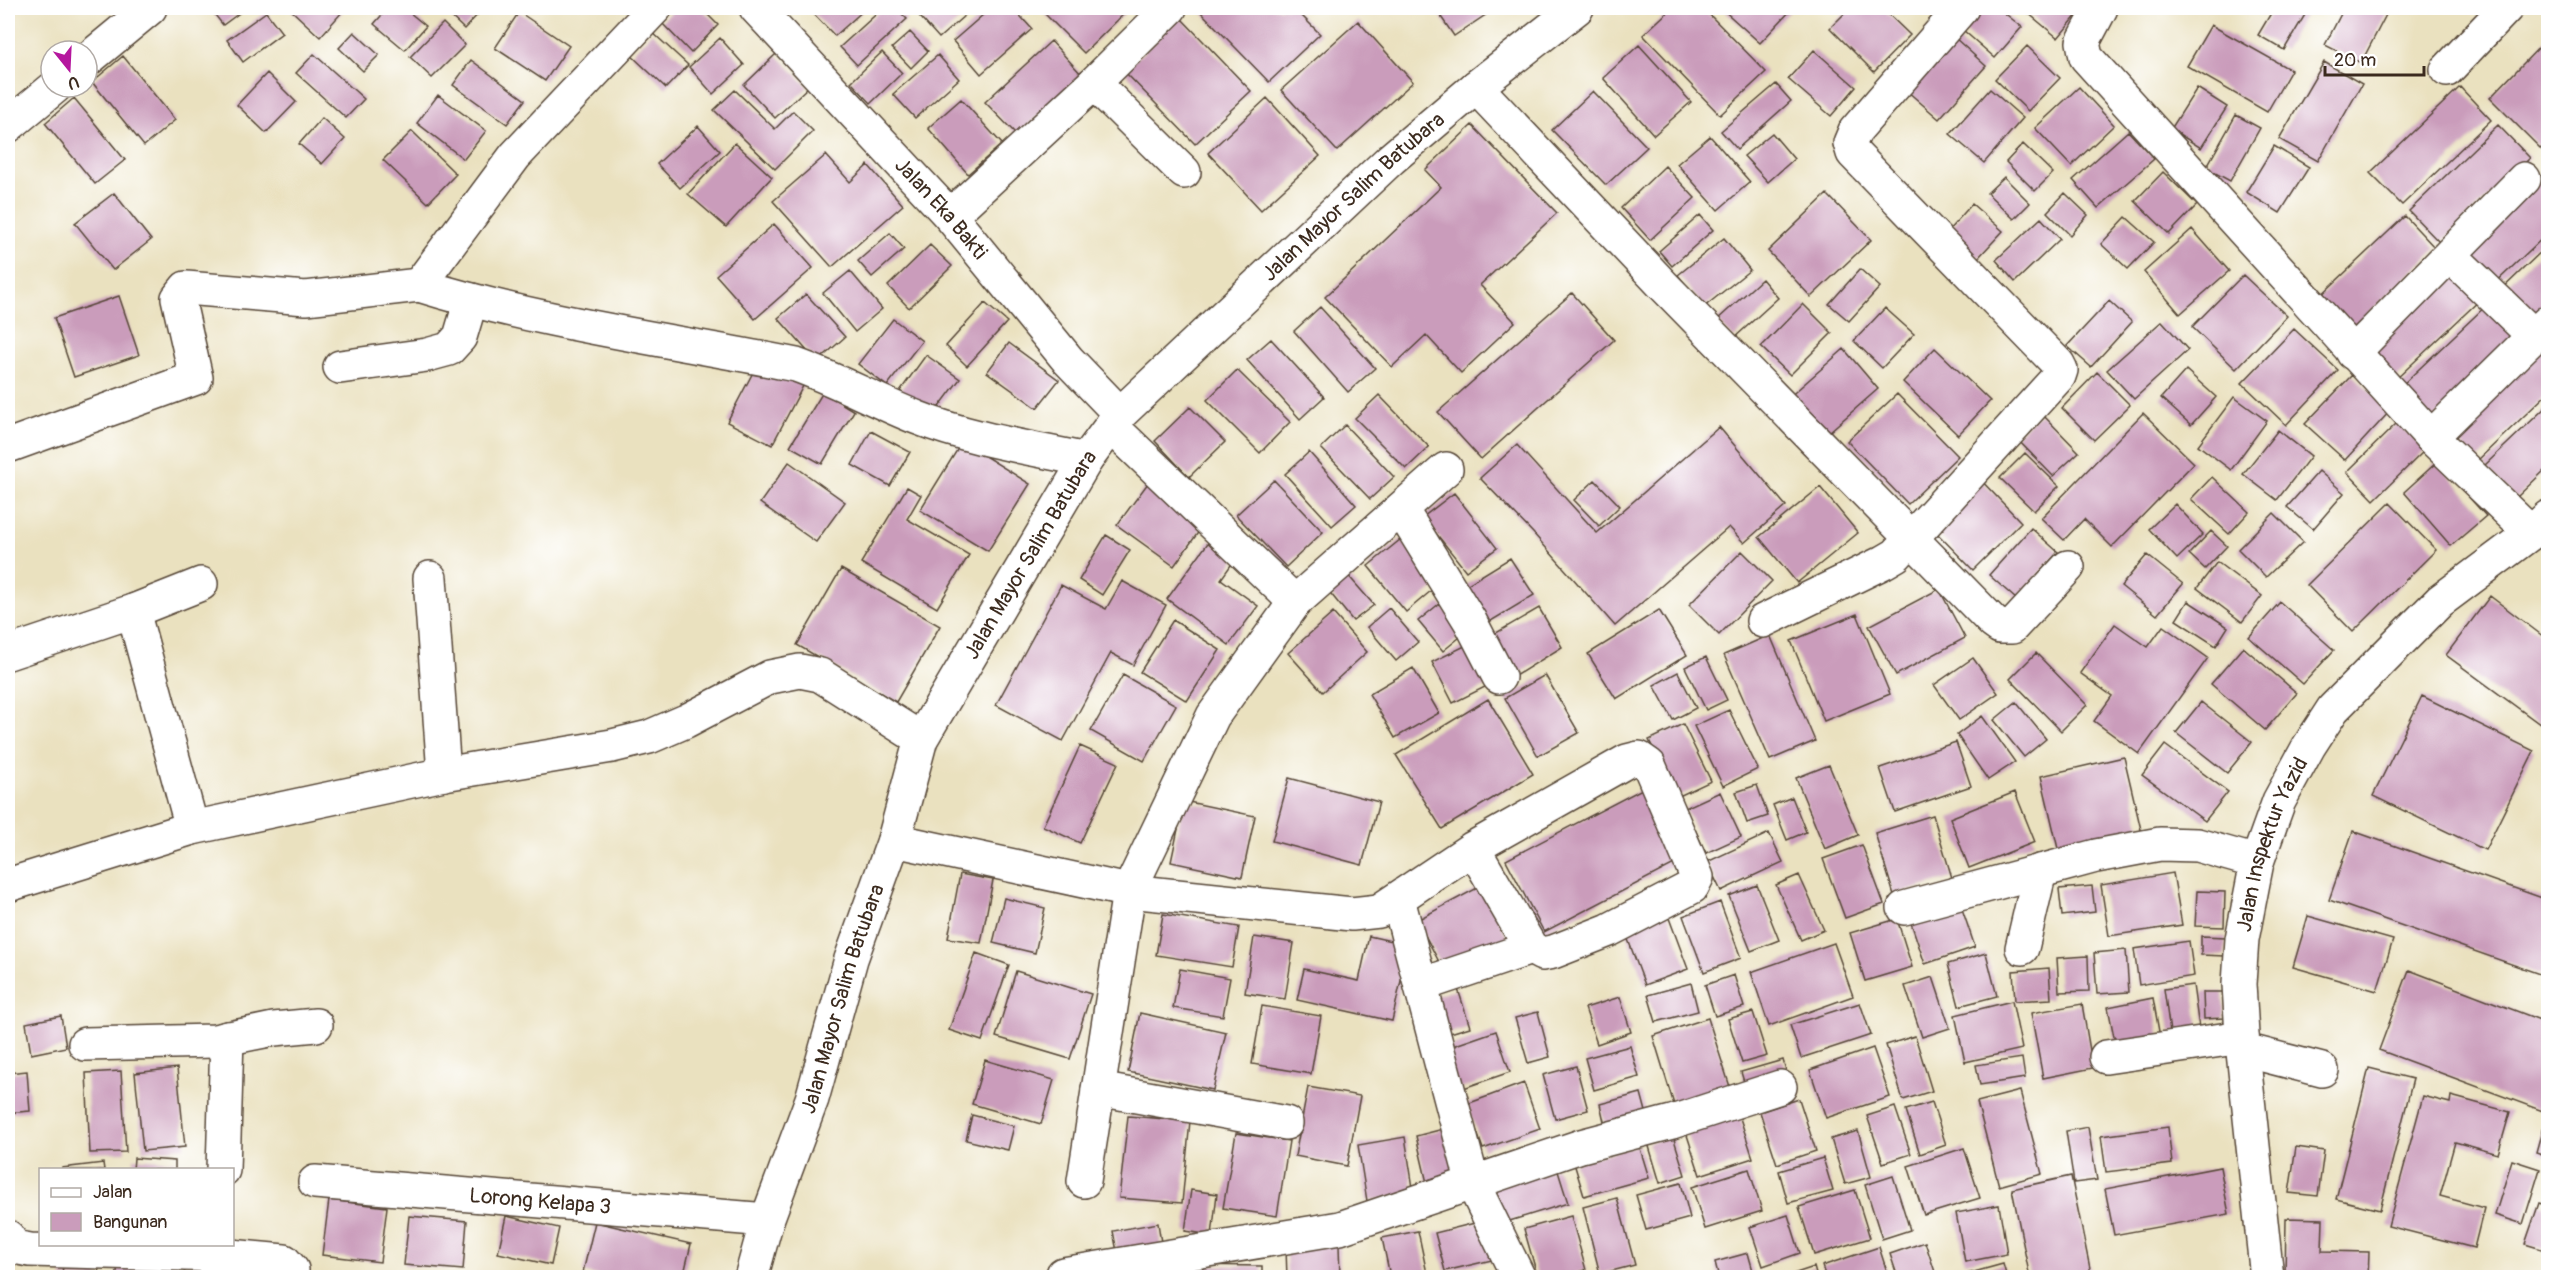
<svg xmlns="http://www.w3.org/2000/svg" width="2556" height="1285" font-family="Pangolin,sans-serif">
	<rect width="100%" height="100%" fill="#fff"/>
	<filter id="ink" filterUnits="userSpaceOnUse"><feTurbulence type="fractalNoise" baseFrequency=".0167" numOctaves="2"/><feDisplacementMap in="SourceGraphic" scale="12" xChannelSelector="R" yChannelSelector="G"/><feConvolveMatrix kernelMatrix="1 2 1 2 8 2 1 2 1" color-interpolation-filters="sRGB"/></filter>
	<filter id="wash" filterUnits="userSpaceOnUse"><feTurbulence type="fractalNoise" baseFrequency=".008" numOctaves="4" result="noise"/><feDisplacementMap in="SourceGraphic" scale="24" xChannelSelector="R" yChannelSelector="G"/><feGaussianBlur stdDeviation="1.35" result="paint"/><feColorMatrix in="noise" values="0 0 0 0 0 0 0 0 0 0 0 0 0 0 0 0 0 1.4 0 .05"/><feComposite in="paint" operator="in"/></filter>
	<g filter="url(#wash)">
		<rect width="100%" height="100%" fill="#eae1bf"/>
		<g id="blocks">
			<!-- building -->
			<path fill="#ca9cbb" d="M214,8h32l-23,17 -12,-15z
				M289,8h52l3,2 -24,27z
				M388,8h16l22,18 -21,24 -31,-26z
				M442,8h42l-20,21z
				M676,8h25l17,17 -27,28 -30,-31z
				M808,8h58l-31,28z
				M883,8h13l11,11 -50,46 -17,-18z
				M912,8h61l-34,30z
				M991,8h22l19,21 -51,45 -28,-33z
				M1039,8h91l-46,45z
				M1197,8h97l26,26 -51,48z
				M1435,8h57l1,2 -39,26z
				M1672,8h31l63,64 -46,43 -77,-80z
				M1721,8h72l-33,35z
				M1850,8h32l28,27 -36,37 -44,-44z
				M1982,8h16l24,19 -27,31 -32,-28z
				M2033,8h50l-25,30 -30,-25z
				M2274,8h35l-25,42 -26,-15z
				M2344,8l45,1 -28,54 -36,-18z
				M266,12l16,21 -39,29 -16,-22z
				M519,12l50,34 -24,35 -50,-33z
				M1180,17l71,74 -56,53 -71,-73z
				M1358,21l55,61 -76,69 -56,-61z
				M443,23l22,22 -33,33 -22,-21z
				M2211,25l80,45 -24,42 -80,-46z
				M354,32l25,23 -16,16 -24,-23z
				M652,32l36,33 -22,23 -35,-33z
				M910,32l18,19 -17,17 -19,-20z
				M1954,37l32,29 -47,53 -33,-29z
				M720,38l24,27 -31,29 -24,-27z
				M2548,38v118l-58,-58z
				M1051,41l31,34 -65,60 -32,-33z
				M1639,45l52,57 -37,33 -51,-57z
				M2027,46l33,32 -32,33 -33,-32z
				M1814,50l42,37 -25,29 -43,-37z
				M882,52l20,21 -31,30 -20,-21z
				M314,54l50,45 -18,19 -50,-45z
				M776,54l32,33 -33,31 -31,-33z
				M938,55l21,24 -44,39 -22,-24z
				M123,56l52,64 -31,26 -52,-64z
				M471,60l54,40 -18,24 -54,-39z
				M2324,62l38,22 -44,77 -39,-22z
				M267,73l29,29 -30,31 -29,-28z
				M1776,84l15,17 -54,48 -16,-18z
				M2079,87l35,38 -43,41 -36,-38z
				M2460,87l31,33 -89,85 -32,-32z
				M2197,88l30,19 -26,41 -30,-19z
				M1990,89l33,29 -39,45 -34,-29z
				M735,90l40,39 18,-18 20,20 -38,38 -61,-59z
				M1593,91l54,56 -41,38 -54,-55z
				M438,95l48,36 -22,28 -47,-36z
				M74,98l51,62 -30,24 -50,-61z
				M1267,98l53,58 -59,54 -53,-57z
				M961,99l41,45 -34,30 -40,-46z
				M2236,115l24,13 -30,53 -24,-13z
				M322,118l23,21 -23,25 -23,-20z
				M1472,125l85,88 -77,72 35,37 -54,51 -35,-38 -34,32 -67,-70 116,-110 -16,-17z
				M2498,125l32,33 -90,85 -31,-32z
				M698,126l22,25 -40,37 -23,-24z
				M412,131l44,43 -28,29 -45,-43z
				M2128,131l26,28 -56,49 -25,-28z
				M1772,133l22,26 -26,23 -24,-26z
				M1710,136l40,46 -32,28 -41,-46z
				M735,143l37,34 -46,50 -38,-33z
				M2023,144l30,29 -18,18 -29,-29z
				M2274,146l35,21 -29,46 -34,-21z
				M826,155l24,27 18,-17 35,40 -71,62 -59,-66z
				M1665,166l30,32 -45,42 -29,-32z
				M2548,170v63l-58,55 -31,-33z
				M2163,172l34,33 -28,29 -34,-33z
				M2004,177l26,26 -16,16 -27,-26z
				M114,193l37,47 -38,30 -38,-47z
				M2065,193l23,22 -18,20 -23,-23z
				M1827,194l44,46 -60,57 -43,-46z
				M1972,204l31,27 -25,27 -30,-27z
				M1700,215l13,15 -41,36 -13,-15z
				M2405,216l31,33 -89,85 -32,-33z
				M2126,217l28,25 -26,27 -27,-25z
				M2041,218l19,21 -45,43 -19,-22z
				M774,224l39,44 -58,51 -39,-44z
				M2192,229l37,42 -49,43 -36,-42z
				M890,233l14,16 -32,28 -14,-16z
				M1724,238l26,32 -46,37 -26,-32z
				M930,245l22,21 -43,42 -21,-22z
				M2548,245v63l-19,18 -32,-32z
				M2451,264l32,33 -90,85 -31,-33z
				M1860,269l20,18 -31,34 -20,-17z
				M850,271l32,38 -27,23 -32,-39z
				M2243,275l44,41 -51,53 -44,-42z
				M1762,279l16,19 -44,40 -17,-18z
				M1572,293l42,47 -133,119 -43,-47z
				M806,294l39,43 -28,25 -39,-44z
				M119,296l20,59 -65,22 -20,-59z
				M2109,301l23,21 -41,45 -24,-21z
				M2490,302l32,33 -90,85 -32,-33z
				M985,303l22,19 -40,44 -21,-20z
				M1803,304l29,29 -42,42 -29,-28z
				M1320,307l55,61 -27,24 -54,-61z
				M1885,308l29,26 -32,34 -28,-27z
				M893,319l29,22 -35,45 -29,-22z
				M2162,321l26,29 -54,49 -27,-29z
				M2294,329l44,41 -52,55 -44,-42z
				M1271,339l53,58 -24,22 -53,-59z
				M1009,343l50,37 -22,28 -50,-36z
				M2536,343l12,13v37l-71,68 -31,-33z
				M1935,348l55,53 -32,34 -55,-53z
				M1844,349l34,40 -57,50 -34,-40z
				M926,355l34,24 -27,36 -33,-24z
				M759,361l45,23 -32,61 -45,-23z
				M1237,370l53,52 -30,31 -53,-53z
				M2186,370l30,27 -25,28 -30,-27z
				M2097,372l33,33 -36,35 -32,-32z
				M2352,375l39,35 -46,50 -40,-36z
				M823,392l31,19 -32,53 -32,-18z
				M1897,394l61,62 -50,48 -61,-63z
				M1379,395l50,52 -23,22 -51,-51z
				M2234,397l33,24 -36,49 -33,-25z
				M2548,405v62l-32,31 -32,-32z
				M1190,407l35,35 -36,35 -34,-36z
				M2041,413l38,39 -26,24 -38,-39z
				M2143,413l51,50 -82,84 -28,-28 -20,21 -23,-22z
				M2398,422l27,28 -51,50 -27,-28z
				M1345,425l49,52 -24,22 -49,-51z
				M1719,427l67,79 -42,37 -15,-16 -114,99 -82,-93 -53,-55 37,-33 80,88z
				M2278,430l33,26 -34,44 -34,-26z
				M871,431l39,21 -20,34 -38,-21z
				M962,442l68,42 -42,67 -68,-41z
				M1309,452l47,53 -24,21 -47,-52z
				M2025,453l34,33 -25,25 -34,-33z
				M789,462l56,40 -29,40 -56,-39z
				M2437,462l49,54 -35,30 -47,-54z
				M2319,471l25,22 -31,36 -26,-22z
				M1976,475l45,47 -48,48 -46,-47z
				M2212,477l37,35 -20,22 -38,-35z
				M1274,480l49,52 -37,35 -50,-52z
				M1595,480l25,26 -21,20 -25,-26z
				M1148,483l57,40 -31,43 -57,-41z
				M907,487l14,8 -14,24 62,36 -32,53 -76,-45z
				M1820,487l38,46 -61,50 -38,-46z
				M1454,493l43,55 -31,23 -43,-54z
				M2390,503l46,47 -83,82 -46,-47z
				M2175,504l28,30 -26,25 -28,-30z
				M2274,513l29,29 -37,35 -28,-28z
				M2031,528l27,24 -42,47 -27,-24z
				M2211,531l16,15 -22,23 -16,-15z
				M1106,535l24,15 -28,45 -23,-15z
				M1401,539l37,46 -32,27 -38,-46z
				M1210,540l26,18 -15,21 37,27 -29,39 -62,-46z
				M1742,551l30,30 -53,54 -30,-30z
				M2147,555l36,29 -26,31 -36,-29z
				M1510,558l24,37 -48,29 -23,-37z
				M2217,562l45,34 -20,26 -45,-34z
				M841,569l99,57 -44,76 -99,-57z
				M1346,573l28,32 -21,16 -26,-32z
				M1122,581l44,24 -33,60 -22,-12 -48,88 -67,-36 65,-120 45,24z
				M1939,589l26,49 -69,37 -27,-49z
				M2490,596l58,44v90l-102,-75z
				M2188,601l40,26 -12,19 -40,-26z
				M2280,602l54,48 -31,34 -54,-47z
				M1440,603l25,30 -22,18 -25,-30z
				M1389,608l29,34 -22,19 -29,-34z
				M1539,608l23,39 -47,29 -24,-40z
				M1659,610l28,45 -71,44 -28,-45z
				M1333,613l34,39 -44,40 -35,-39z
				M1857,614l33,80 -66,27 -33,-80z
				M1173,620l47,30 -33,51 -47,-29z
				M2115,624l33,23 15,-21 45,32 -69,96 -45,-33 18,-25 -32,-23z
				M1770,635l45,106 -45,19 -46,-105z
				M1473,642l20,41 -40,20 -21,-41z
				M2243,647l54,46 -32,37 -54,-46z
				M2036,653l51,52 -26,26 -51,-52z
				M1706,657l21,43 -21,10 -21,-43z
				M1973,658l25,35 -39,27 -25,-35z
				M1413,668l26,45 -44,25 -26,-44z
				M1678,672l18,36 -23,12 -19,-35z
				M1123,675l53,30 -32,56 -53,-30z
				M1545,675l34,58 -41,23 -33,-58z
				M2422,696l112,55 -49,99 -112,-54z
				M1488,699l45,75 -91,55 -46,-74z
				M2016,702l30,37 -22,18 -30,-37z
				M2201,702l51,40 -25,31 -51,-40z
				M1729,710l29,59 -35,17 -29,-60z
				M1982,716l33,46 -27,18 -31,-45z
				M1683,724l28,57 -34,16 -28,-57z
				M1956,742l15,44 -76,26 -15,-44z
				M2165,745l63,47 -23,29 -63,-46z
				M1080,746l38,17 -38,80 -37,-17z
				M2124,757l18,77 -83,19 -18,-77z
				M1829,765l29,70 -33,14 -29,-71z
				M1289,778l90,24 -17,63 -90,-24z
				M1757,785l11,31 -21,7 -11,-31z
				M1644,788l38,72 -138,72 -38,-72z
				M1720,792l21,45 -35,16 -21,-45z
				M2015,792l20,50 -66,26 -19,-50z
				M1792,797l14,35 -19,8 -14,-35z
				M1184,801l71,15 -13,61 -71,-15z
				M1933,815l19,63 -58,17 -19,-62z
				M2353,831l195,69v77l-219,-77z
				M1769,833l14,29 -62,29 -14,-29z
				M1862,845l22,59 -39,14 -22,-59z
				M2173,873l9,52 -73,11 -8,-51z
				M960,874l33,6 -12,63 -33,-5z
				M1799,875l25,55 -23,10 -25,-55z
				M1757,885l22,55 -28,11 -22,-55z
				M1481,886l28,54 -64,33 -28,-53z
				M2092,886l3,26 -33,4 -3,-27z
				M2197,891l28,1 -1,35 -29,-1z
				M1004,898l41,10 -10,45 -42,-10z
				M1959,900l16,47 -50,17 -16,-47z
				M1720,902l21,56 -37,14 -21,-56z
				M1666,910l22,59 -43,16 -22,-59z
				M1163,914l76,13 -7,40 -76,-12z
				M2308,916l85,24 -16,51 -84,-24z
				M1897,919l15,48 -47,14 -15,-48z
				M1369,936l40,9 -17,76 -95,-21 7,-31 55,12z
				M2201,936l25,1 -1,19 -24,-1z
				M1254,937l40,6 -9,56 -40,-6z
				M2189,941l5,35 -55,9 -5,-36z
				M1834,943l19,53 -84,30 -18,-54z
				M2126,950l3,42 -32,2 -3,-41z
				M976,953l33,12 -27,76 -33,-11z
				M1986,953l11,43 -38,10 -11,-42z
				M2088,956l1,35 -30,1 -2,-34z
				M2049,968l2,31 -36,2 -2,-30z
				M1180,969l50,9 -7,38 -50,-8z
				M2409,970l139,53v90l-169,-63z
				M1016,971l75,23 -21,65 -74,-22z
				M1734,975l10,32 -29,9 -10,-31z
				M1933,977l17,51 -28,9 -17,-51z
				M1691,983l7,28 -42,11 -8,-27z
				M2193,985l6,43 -29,4 -6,-43z
				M1458,989l12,38 -33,10 -12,-38z
				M2203,992h20l1,26 -20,1z
				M1620,997l11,35 -34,12 -12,-36z
				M2153,998l7,39 -44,10 -8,-40z
				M2012,1001l10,48 -57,13 -10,-47z
				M1860,1003l11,32 -70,23 -11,-33z
				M2082,1004l11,64 -50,10 -12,-65z
				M1262,1006l59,10 -10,58 -59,-10z
				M1538,1012l12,45 -22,6 -13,-45z
				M1753,1012l14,44 -25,7 -14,-44z
				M1140,1013l86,19 -13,58 -85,-18z
				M61,1016l5,31 -35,7 -5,-31z
				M1708,1018l23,72 -56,18 -22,-72z
				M1496,1031l14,41 -55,19 -14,-41z
				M1915,1036l17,55 -29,9 -17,-55z
				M1630,1046l9,31 -45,13 -9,-32z
				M1873,1048l17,49 -64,21 -16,-48z
				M2022,1058l3,20 -45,7 -4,-20z
				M985,1060l69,20 -13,44 -69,-20z
				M1783,1060l6,21 -42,11 -6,-20z
				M1576,1066l12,44 -33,9 -12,-44z
				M177,1068l8,79 -42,4 -8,-78z
				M2369,1068l44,11 -33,131 -44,-11z
				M27,1071l3,40 -22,2v-40z
				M121,1071l5,81 -36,1 -4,-80z
				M1524,1083l16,46 -57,20 -16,-45z
				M1308,1087l52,9 -13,70 -52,-10z
				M2020,1091l22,83 -43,12 -22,-84z
				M1641,1093l7,26 -42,11 -6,-26z
				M2423,1096l27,7 1,-7 59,16 -12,42 -43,-12 -15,54 44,12 -10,40 -86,-22z
				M1799,1099l17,52 -39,13 -17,-52z
				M1932,1102l14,43 -26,9 -14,-44z
				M1895,1107l16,47 -28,9 -16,-47z
				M972,1115l42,11 -6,24 -42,-10z
				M1739,1115l14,43 -53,17 -14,-43z
				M1128,1116l62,5 -8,82 -63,-5z
				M2544,1123l4,1v32l-12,-4z
				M1455,1126l12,47 -40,10 -11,-47z
				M2088,1127l9,53 -23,3 -8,-52z
				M2168,1127l4,37 -66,8 -5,-36z
				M1858,1131l13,46 -26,7 -14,-45z
				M1236,1133l53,8 -12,75 -54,-8z
				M1673,1136l12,39 -25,8 -12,-40z
				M1405,1137l9,57 -47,7 -9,-56z
				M1639,1145l10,33 -65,18 -10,-33z
				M2296,1147l28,4 -6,45 -29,-3z
				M1964,1148l16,50 -56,17 -16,-49z
				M134,1158l41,3v9h-42z
				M1823,1158l10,33 -45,12 -9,-32z
				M2512,1160l28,9 -17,55 -28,-9z
				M103,1163l1,7h-42v-2z
				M2220,1167l9,47 -115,21 -9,-46z
				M1557,1168l11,35 -65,20 -11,-36z
				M1749,1169l13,42 -57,18 -13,-42z
				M1893,1176l17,54 -28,9 -17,-54z
				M2071,1176l21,102h-62l-18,-89z
				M1681,1183l9,35 -44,12 -10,-35z
				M1191,1190l26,4 -5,41 -27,-4z
				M1855,1190l15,48 -56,17 -15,-48z
				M1617,1198l18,67 -35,9 -17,-67z
				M329,1200l58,7 -7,55 -58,-7z
				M2539,1203l9,3v45l-23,-7z
				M1999,1205l8,49 -42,8 -9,-49z
				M1788,1215l12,38 -37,13 -13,-39z
				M409,1216l58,5 -4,49 -59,-5z
				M506,1216l53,12 -8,37 -53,-12z
				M1571,1216l15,54 -27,8h-21l-14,-49z
				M2286,1218l37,1 -1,32 47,1 -1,26h-83z
				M1483,1221l9,39 -47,11 -10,-38z
				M595,1222l96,22 -8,34h-75l-25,-6z
				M1158,1223l4,26 -44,8 -5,-26z
				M1418,1231l10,47h-66l27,-7 -7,-33z
				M1925,1242l12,36h-39l-8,-24z
				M1339,1245l1,33h-53l-1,-30z
				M1879,1247l10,31h-63l-4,-12z
				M1748,1253l7,25h-36l-4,-16z
				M63,1262l36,3 -1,13h-36z
				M2003,1264l4,14h-43l-1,-3z
				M1188,1265l74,1v12h-74z
				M118,1266l22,4 -1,8h-23z
				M154,1266l31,1 -1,11h-31z
				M1814,1267l3,11h-33v-1z
				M225,1274v4h-34v-3z"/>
		</g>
	</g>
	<g filter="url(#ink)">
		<use href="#blocks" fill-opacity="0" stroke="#554536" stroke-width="1.5"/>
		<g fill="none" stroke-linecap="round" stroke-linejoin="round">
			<!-- minor casing -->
			<g stroke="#554536" stroke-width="36">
				<g id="minor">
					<path d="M655,8l-140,148 -96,129c122,38 252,55 377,80 42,15 81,37 122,53 53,21 113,30 168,42"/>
					<path id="s1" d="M756,8l194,208 118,144 52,54"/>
					<path d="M2101,8l-18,34 3,15 345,380 100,96"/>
					<path d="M87,60l63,-52"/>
					<path d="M2447,70l59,-62"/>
					<path d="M1094,83l90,89"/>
					<path d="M1476,87l187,198 330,337 7,5h12l56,-60"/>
					<path d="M8,126l47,-39"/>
					<path d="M950,216l144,-133 76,-75"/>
					<path d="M2450,255l84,81"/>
					<path d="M2353,353l171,-174"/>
					<path d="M340,367l87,-12 22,-6 11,-12 11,-37"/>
					<path d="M1111,426l184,176"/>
					<path d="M2431,437l117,-115"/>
					<path d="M8,446l188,-68 -18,-80 8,-10 120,10 113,-13"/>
					<path d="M1401,509l69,112 29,56"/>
					<path d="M430,578l14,196"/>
					<path d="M133,611l59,217"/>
					<path d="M1763,621l121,-59 12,-7 163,-179 2,-6 -3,-6 -205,-211 -3,-10 5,-12 107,-123"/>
					<path d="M8,653l125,-42 68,-27"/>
					<path d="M894,840l235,51 223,23 27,-3 94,-63 154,-87 12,-3 10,7 48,112 -5,10 -83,43 -56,22 -11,2 -11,-6 -58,-100"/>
					<path d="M8,885l184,-57 252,-54 168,-28 37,-9 37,-16 84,-44 30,-6 20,4 101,64"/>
					<path d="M1398,899l75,285 46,94"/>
					<path d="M1904,908l192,-52 64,-12 37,1 60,17"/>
					<path d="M2022,948l18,-77"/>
					<path d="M1421,985l110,-37"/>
					<path d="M85,1044l130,-3 59,-12 42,-4"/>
					<path d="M2243,1052l13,1 66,17"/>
					<path d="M2106,1057l136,-20"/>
					<path d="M1098,1089l188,34"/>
					<path d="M223,1170l4,-132"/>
					<path d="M1084,1181l45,-290 84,-175 82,-114 151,-133"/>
					<path id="s2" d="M315,1182l452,38"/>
					<path d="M8,1237l6,10 16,3 190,5 64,6 8,9v8"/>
					<path id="s3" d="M751,1278l16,-58 45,-121 39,-140 43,-119 27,-101 165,-279 34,-46 271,-255 85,-72 101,-79"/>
					<path d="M1062,1278l1,-4 277,-46 241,-82 91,-24 108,-35"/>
					<path id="s4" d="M2267,1278l-24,-226 -4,-68 3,-45 15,-77 22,-61 30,-55 24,-37 107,-108 91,-68 17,-16"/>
				</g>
			</g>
			<!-- minor -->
			<use href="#minor" stroke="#fff" stroke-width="33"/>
		</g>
	</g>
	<g text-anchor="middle" stroke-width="5" stroke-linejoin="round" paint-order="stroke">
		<!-- street labels -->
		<g font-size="21" fill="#3b2a1e" stroke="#fff">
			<text dy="7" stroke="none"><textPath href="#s3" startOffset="1266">Jalan Mayor Salim Batubara</textPath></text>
			<text dy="7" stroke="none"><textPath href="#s1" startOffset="273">Jalan Eka Bakti</textPath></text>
			<text dy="7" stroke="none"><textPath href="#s3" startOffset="780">Jalan Mayor Salim Batubara</textPath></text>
			<text dy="7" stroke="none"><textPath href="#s4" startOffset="440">Jalan Inspektur Yazid</textPath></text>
			<text dy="7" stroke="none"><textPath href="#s3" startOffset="294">Jalan Mayor Salim Batubara</textPath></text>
			<text dy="7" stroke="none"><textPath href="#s2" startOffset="226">Lorong Kelapa 3</textPath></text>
		</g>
	</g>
	<!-- margin -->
	<rect width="2556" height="1285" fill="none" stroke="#fff" stroke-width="30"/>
	<!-- legend -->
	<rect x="39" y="1168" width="195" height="78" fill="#ffffff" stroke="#b1aaa5" stroke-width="1.5"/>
	<rect x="51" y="1188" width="30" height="9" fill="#ffffff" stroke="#b1aaa5" stroke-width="1.5"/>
	<text x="93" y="1198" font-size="18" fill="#3b2a1e">Jalan</text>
	<rect x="51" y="1213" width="30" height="18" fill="#ca9cbb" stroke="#b1aaa5" stroke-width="1.5"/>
	<text x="93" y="1228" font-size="18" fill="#3b2a1e">Bangunan</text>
	<!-- north arrow -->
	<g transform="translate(69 69) rotate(162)"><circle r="28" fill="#ffffff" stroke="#b1aaa5" stroke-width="1.5"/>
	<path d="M0-4.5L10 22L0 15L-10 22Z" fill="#b5179e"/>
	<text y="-9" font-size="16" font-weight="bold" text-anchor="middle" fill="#3b2a1e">U</text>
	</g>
	<!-- scale -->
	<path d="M2325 66v9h99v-9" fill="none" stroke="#3b2a1e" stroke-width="3"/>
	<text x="2334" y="66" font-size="18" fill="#3b2a1e" stroke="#ffffff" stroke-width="4.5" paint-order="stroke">20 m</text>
</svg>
